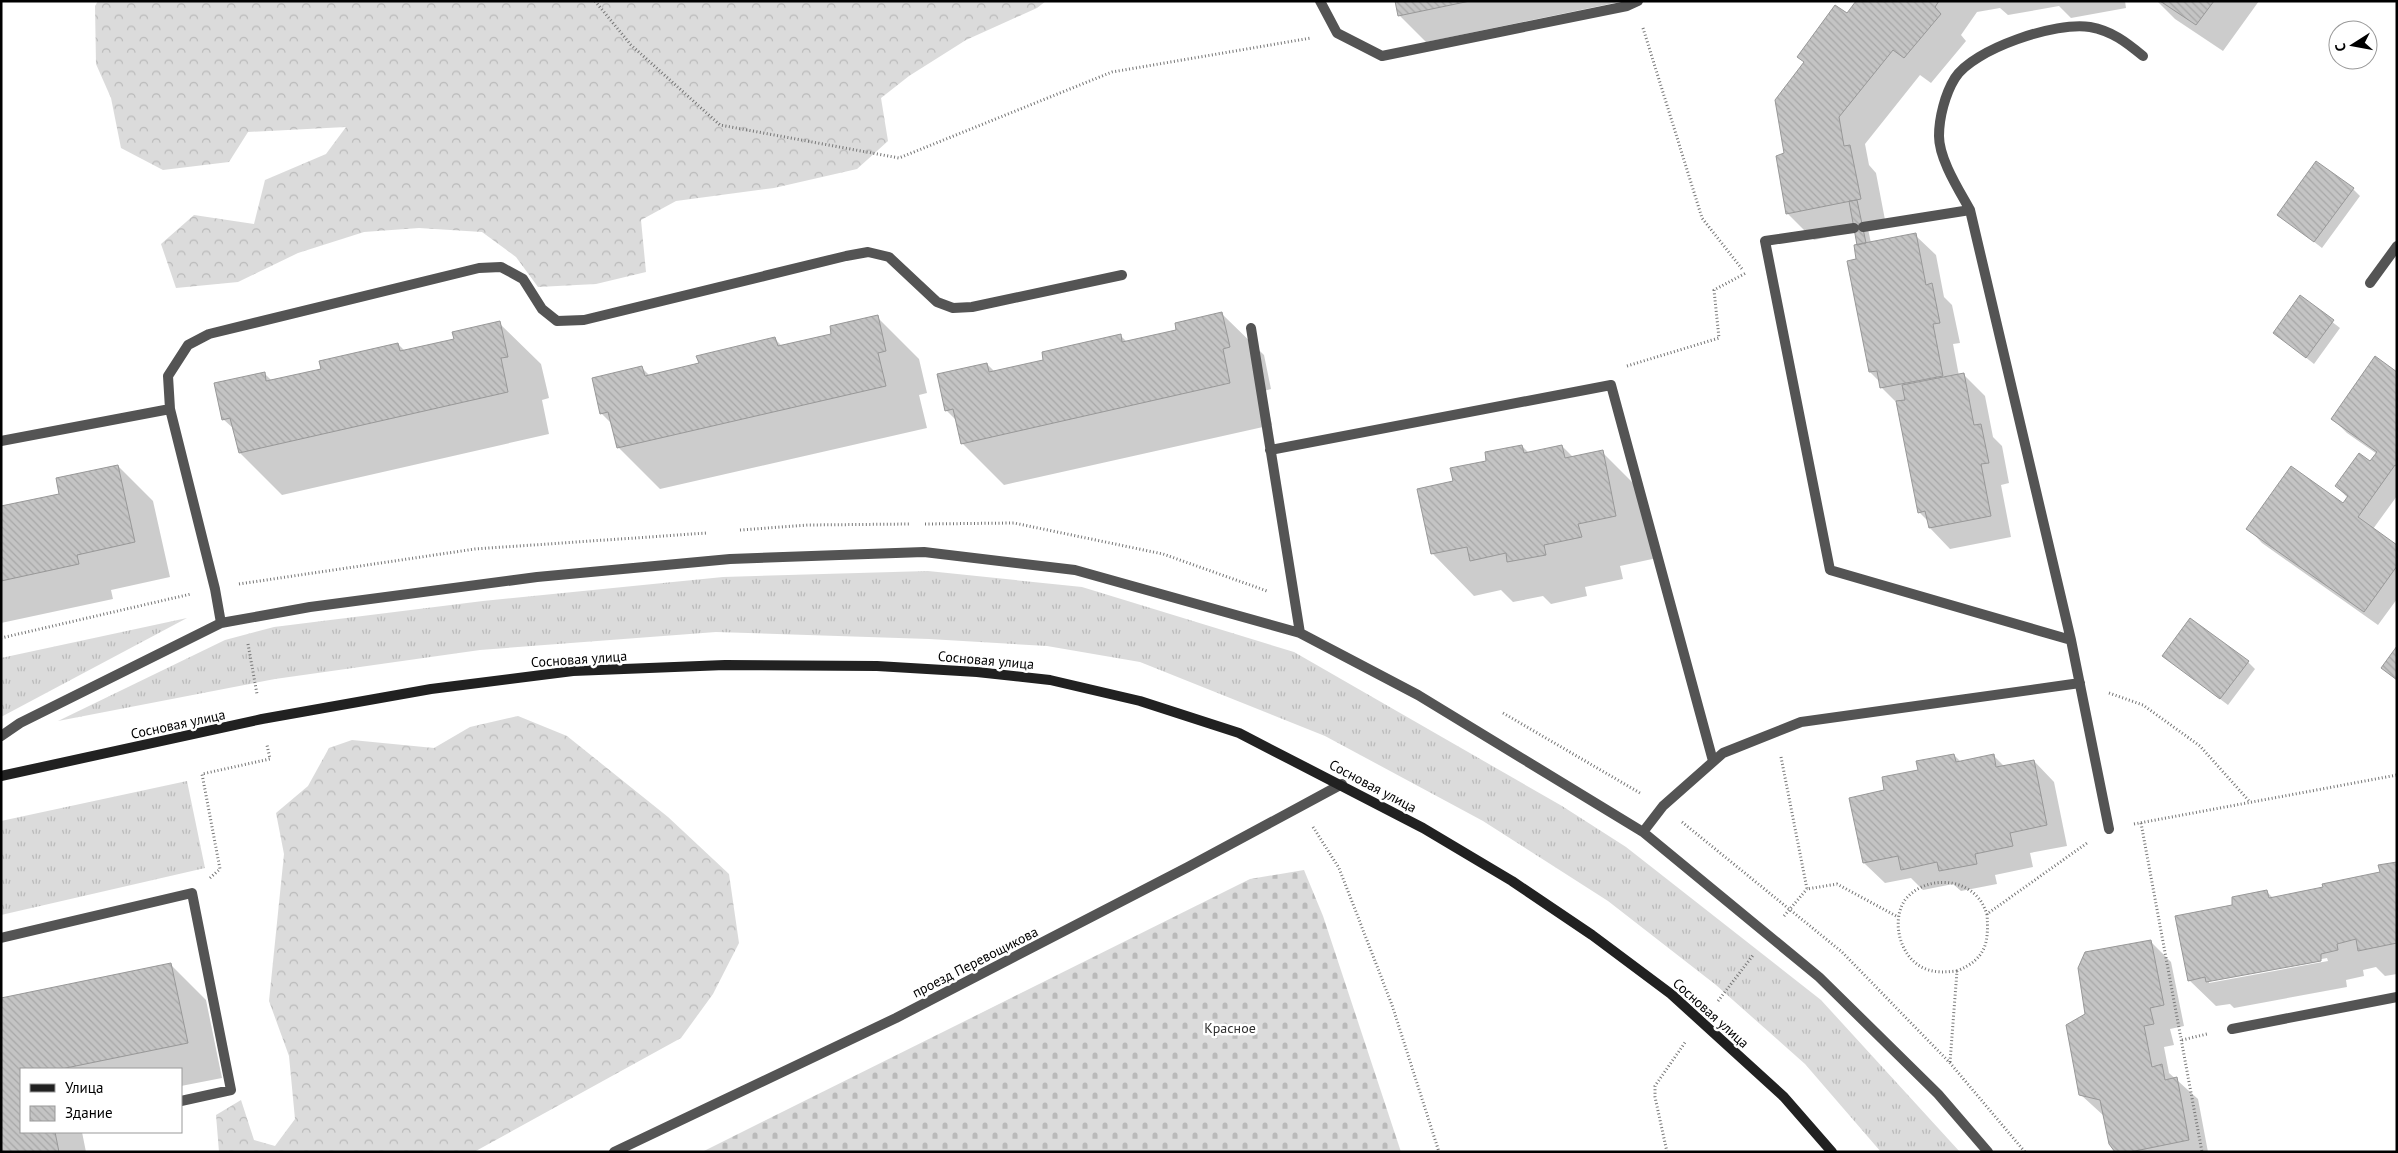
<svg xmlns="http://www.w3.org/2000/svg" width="2398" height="1153" font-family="'PT Sans',sans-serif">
	<defs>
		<pattern id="grass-tufts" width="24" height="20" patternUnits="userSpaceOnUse" patternTransform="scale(1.25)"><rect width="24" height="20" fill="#dbdbdb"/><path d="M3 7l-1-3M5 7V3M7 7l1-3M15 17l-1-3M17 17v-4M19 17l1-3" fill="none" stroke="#bababa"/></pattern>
		<pattern id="forest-crowns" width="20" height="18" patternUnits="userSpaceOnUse" patternTransform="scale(1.25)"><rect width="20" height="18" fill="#dbdbdb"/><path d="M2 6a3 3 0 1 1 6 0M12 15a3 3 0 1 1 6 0" fill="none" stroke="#bababa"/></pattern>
		<pattern id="cemetery-stones" width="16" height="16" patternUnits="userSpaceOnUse" patternTransform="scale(1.25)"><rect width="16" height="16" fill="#dbdbdb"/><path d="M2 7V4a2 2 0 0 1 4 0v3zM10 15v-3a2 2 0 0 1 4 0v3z" fill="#bababa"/></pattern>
		<pattern id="building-back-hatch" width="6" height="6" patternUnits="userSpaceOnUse" patternTransform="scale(1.25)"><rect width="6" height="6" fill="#c4c4c4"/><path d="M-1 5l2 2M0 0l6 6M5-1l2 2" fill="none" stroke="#a7a7a7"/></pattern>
	</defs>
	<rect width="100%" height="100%" fill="#fff"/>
	<!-- grass -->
	<path fill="url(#grass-tufts)" d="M928,571l154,16 212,65 268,154 64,41 195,153 139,152h-79l-76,-88 -89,-79 -108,-84 -125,-80 -158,-85 -185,-74 -93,-16 -118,-7 -213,-7 -236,18 -205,29 -217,42 167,-81 49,-13 209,-26 240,-24z
		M187,618l-186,99v-59z
		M187,781l18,87 -204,47v-94z"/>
	<!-- forest -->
	<path fill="url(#forest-crowns)" d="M98,1h948l-9,7 -71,32 -57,36 -28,22 7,43 -31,28 -83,19 -98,13 -35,19 5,52 -50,12 -58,3 -22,-30 -34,-25 -63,-4 -55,4 -66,21 -60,29 -62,6 -15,-44 33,-29 60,9 11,-44 61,-26 20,-27 -98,5 -19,30 -66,8 -42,-22 -10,-50 -15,-34 -1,-58z
		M518,716l49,20 101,81 61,57 10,69 -26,51 -32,44 -207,114h-255l-3,-37 25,-15 13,40 21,6 20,-27 -6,-63 -20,-55 15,-147 -8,-41 32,-27 21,-38 23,-8 82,8 36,-21z"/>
	<!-- cemetery -->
	<path fill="url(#cemetery-stones)" d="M1304,870l19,46 78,236h-699l548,-273z"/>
	<!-- shadow -->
	<path fill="#0003" fill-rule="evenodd" d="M1396,1h228l-198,41 -27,-27z
		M1857,1h268l1,7 -55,10 -12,-12 -51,9 -8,-7 -23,4 -16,23 5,6 -35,42 -11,-8 -55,69 4,21 7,8 10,52 -18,4 3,14 44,-8 21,20 8,42 8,8 8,38 -7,1 6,32 5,-1 21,21 8,41 9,9 7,37 -8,2 10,52 -61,12 -20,-21 -1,-6 -10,-10 -21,-108 -17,-17 -1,-5 -10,-10 -12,-112 1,-14 -3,-15 -42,9 -27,-27 -2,-59 20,-91 -6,-6 48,-42z
		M2157,1h102l-36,50 -48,-32z
		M2353,189l7,7 -38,52 -43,-33z
		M2300,297l40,31 -26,36 -39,-31z
		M1222,314l42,41 7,34 -7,2 8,34 -268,60 -42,-42 -4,-21 -12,-12 41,-46 8,8 50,-11 75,-26 7,7 51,-11z
		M877,317l42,42 8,34 -8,2 8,33 -267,61 -42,-42 -5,-22 -12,-12 41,-45 8,8 50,-12 75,-25 7,7 51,-12z
		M499,323l42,41 8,34 -7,2 7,34 -267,61 -42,-42 -5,-23 -12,-11 41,-46 8,8 50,-11 76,-26 7,7 50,-11z
		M2397,373v123l-24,33 24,17v53l-19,26 -116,-82 -14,-15 95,-23 5,-7 -12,-12 35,-23 6,-9 -30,-21 -15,-15z
		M1522,446l7,7 33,-7 12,12 28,-6 42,42 13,64 -37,8 3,13 -38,8 2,9 -36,8 -8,-8 -30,6 -12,-12 -27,6 -41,-42 22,-72 33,-20z
		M118,466l35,35 17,76 -59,13 2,9 -112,24v-116l59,-12z
		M2163,656l85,6 7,7 -27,36z
		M1954,755l7,7 32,-7 12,12 29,-6 20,21 13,64 -37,7 3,14 -38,8 2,9 -36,7 -8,-7 -30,6 -12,-12 -26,5 -21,-20 22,-72 33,-20z
		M2397,863v111l-12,2 -9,-9 -13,3 1,6 -18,4 1,7 -113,21 -4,-4 -14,2 -27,-26 45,-74 33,-14 6,6 51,-10 57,-15zM2327,958l1,3 -119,22v-3z
		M2150,941l21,21 13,64 -14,3 4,16 -10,2 5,26 29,26 10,53h-91l-13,-36 -24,-22 7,-79z
		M171,965l35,35 16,78 -41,8v-17h-160v63h61l4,20h-85v-152z"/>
	<!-- building -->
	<path fill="url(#building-back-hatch)" stroke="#989898" d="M1395,1h75l-72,15z
		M1856,1h83l-4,6 6,7 -37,44 -11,-8 -54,67 5,29 6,-1 11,54 -75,15 -10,-58 8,-3 -9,-53 29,-38 -7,-5 38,-52 12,8z
		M2160,1h54l-18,24z
		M2316,161l38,27 -40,54 -37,-27z
		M1857,200l9,43 -9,2 -8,-44z
		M1916,233l10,52 6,-2 8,40 -7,1 10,52 -63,12 -3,-17 -8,1 -22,-111 9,-2 -2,-14z
		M2300,295l34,25 -28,38 -33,-25z
		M1222,312l8,35 -7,2 7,34 -269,61 -8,-35 -8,2 -8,-37 50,-11 2,9 54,-12 -1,-8 79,-18 1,8 54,-12 -1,-7z
		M878,315l8,36 -8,2 8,33 -269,62 -9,-36 -8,2 -8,-36 50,-12 3,10 54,-13 -3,-7 79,-19 3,9 53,-12 -1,-8z
		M500,321l8,36 -7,1 7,34 -269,61 -9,-35 -8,2 -8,-37 51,-11 1,9 55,-12 -2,-8 79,-18 2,8 54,-12 -2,-7z
		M2375,356l22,16v94l-2,-1 -37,52 39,28v21l-33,46 -118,-83 45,-63 52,37 5,-7 -13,-10 24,-33 11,8 7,-9 -46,-33z
		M1964,373l10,52 7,-1 8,39 -8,1 10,52 -62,12 -4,-17 -7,2 -22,-112 9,-1 -3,-15z
		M1522,445l2,8 38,-8 3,13 38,-8 13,66 -38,8 4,13 -38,8 2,10 -39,7 -1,-9 -36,8 -3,-14 -36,7 -14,-65 36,-8 -3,-13 36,-7 -1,-9z
		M118,465l17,77 -58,13 2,9 -78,17v-75l58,-12 -3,-16z
		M2190,618l59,43 -29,38 -58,-43z
		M2397,646v34l-16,-12z
		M1954,754l2,8 38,-8 2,13 38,-7 13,65 -37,8 3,13 -38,8 2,10 -38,7 -2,-9 -36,8 -3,-14 -35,7 -14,-65 35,-8 -2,-13 36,-7 -2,-9z
		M2397,862v81l-39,8 -2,-12 -19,5 1,6 -17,4v7l-115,21 -1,-5 -17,4 -13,-65 57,-11v-8l35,-7 2,8 54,-11 -1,-3 58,-12 -2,-7z
		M2151,940l13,65 -14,3 4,16 -10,2 8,41 10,-3 3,16 12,-3 12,63 -59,12h-15l-6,-8 -9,-44 -21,-5 -13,-70 19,-11 -7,-46 7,-16z
		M171,963l17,80 -127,26h-40v63h34l4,20h-58v-154z"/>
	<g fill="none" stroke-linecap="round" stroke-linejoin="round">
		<!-- path -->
		<path stroke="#767676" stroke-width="3" stroke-dasharray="1 2.5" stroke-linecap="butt" d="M595,1l36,44 89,80 179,33 213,-86 199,-34
			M1643,28l59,190 40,51
			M1627,366l92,-28 -5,-48 32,-17
			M925,524l89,-1 149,31 104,37
			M740,530l68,-5 103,-1
			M239,584l236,-35 232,-16
			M1,638l190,-44
			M248,644l9,50
			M2109,693l34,12 57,41 50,56
			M1503,713l137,80
			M1781,757l26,132 30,-5 61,33
			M1682,822l160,130 108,111 75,89
			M2141,823l61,329
			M2134,824l263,-49
			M1313,827l26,41 53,137 47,147
			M210,878l10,-9 -18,-95 68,-15 -3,-14
			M1784,916l23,-27
			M1957,971c-11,1 -21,2 -31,-2 -25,-9 -36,-47 -21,-69 18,-23 57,-24 75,0 3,4 5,9 7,14
			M1718,1001l36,-47
			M2182,1040l25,-6
			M1950,1062l7,-91c29,-12 32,-28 30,-57l100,-71
			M1667,1152l-12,-55v-11l31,-45"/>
		<!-- lane -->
		<path stroke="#545454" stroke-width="10" d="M1320,1l17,32 45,23 245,-50 11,-5
			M1863,227l107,-17
			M1854,228l-89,13 65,329 241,70
			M2370,283l27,-37
			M1251,328l49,305
			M1,441l169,-32
			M1270,450l341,-65 102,376
			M221,623l-6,-34 -45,-180 -2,-33 20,-31 21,-11 270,-66 22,-1 22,12 19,30 15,12 27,-1 262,-64 22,-4 21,5 48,45 16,6 19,-1 150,-32
			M1,736l19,-13 201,-100 89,-16 227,-30 193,-18 194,-7 151,18 225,63 118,62 225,137 176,145 119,117 50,58
			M2109,829l-38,-189 -101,-430c-11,-20 -31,-51 -31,-74 0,-18 6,-42 16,-58 18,-29 102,-57 135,-51 22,4 36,15 53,29
			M1643,832l20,-26 60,-53 78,-31 279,-39
			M1,938l191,-45 39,197 -50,11
			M2232,1029l165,-32"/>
		<!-- street -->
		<path stroke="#545454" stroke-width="10" d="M614,1152l282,-134 292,-151 154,-83"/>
		<!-- secondary -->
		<path stroke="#212121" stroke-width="10" d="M1,776l261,-57 169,-30 142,-18 152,-6 152,1 100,6 73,8 90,21 99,32 184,95 89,53 80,54 79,59 113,103 48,55"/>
	</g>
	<g text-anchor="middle" stroke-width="5" stroke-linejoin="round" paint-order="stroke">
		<!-- street labels -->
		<g font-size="14" fill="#000" stroke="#fff">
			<text transform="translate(579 659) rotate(-4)" y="5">Сосновая улица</text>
			<text transform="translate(986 660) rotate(5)" y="5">Сосновая улица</text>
			<text transform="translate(178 724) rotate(-12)" y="5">Сосновая улица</text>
			<text transform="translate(1373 786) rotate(28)" y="5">Сосновая улица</text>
			<text transform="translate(975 962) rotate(-27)" y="5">проезд Перевощикова</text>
			<text transform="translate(1711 1013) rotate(42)" y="5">Сосновая улица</text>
		</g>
		<!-- park labels -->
		<g font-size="14" fill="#323232" stroke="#fff">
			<text x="1230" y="1033">Красное</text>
		</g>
	</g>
	<!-- border -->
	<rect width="2398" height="1153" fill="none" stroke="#000000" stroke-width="5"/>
	<!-- legend -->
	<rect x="20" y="1068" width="162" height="65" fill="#ffffff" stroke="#999999"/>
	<rect x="30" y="1084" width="25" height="8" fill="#212121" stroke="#999999"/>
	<text x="65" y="1093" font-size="15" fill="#000000">Улица</text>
	<rect x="30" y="1106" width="25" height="15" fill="url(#building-back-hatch)" stroke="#999999"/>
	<text x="65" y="1118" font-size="15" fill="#000000">Здание</text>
	<!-- north arrow -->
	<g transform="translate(2353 45) rotate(259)"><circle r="24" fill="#ffffff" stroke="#999999"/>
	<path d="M0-4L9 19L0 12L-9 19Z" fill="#000000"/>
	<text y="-8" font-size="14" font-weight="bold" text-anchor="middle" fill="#000000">С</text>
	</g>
</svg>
